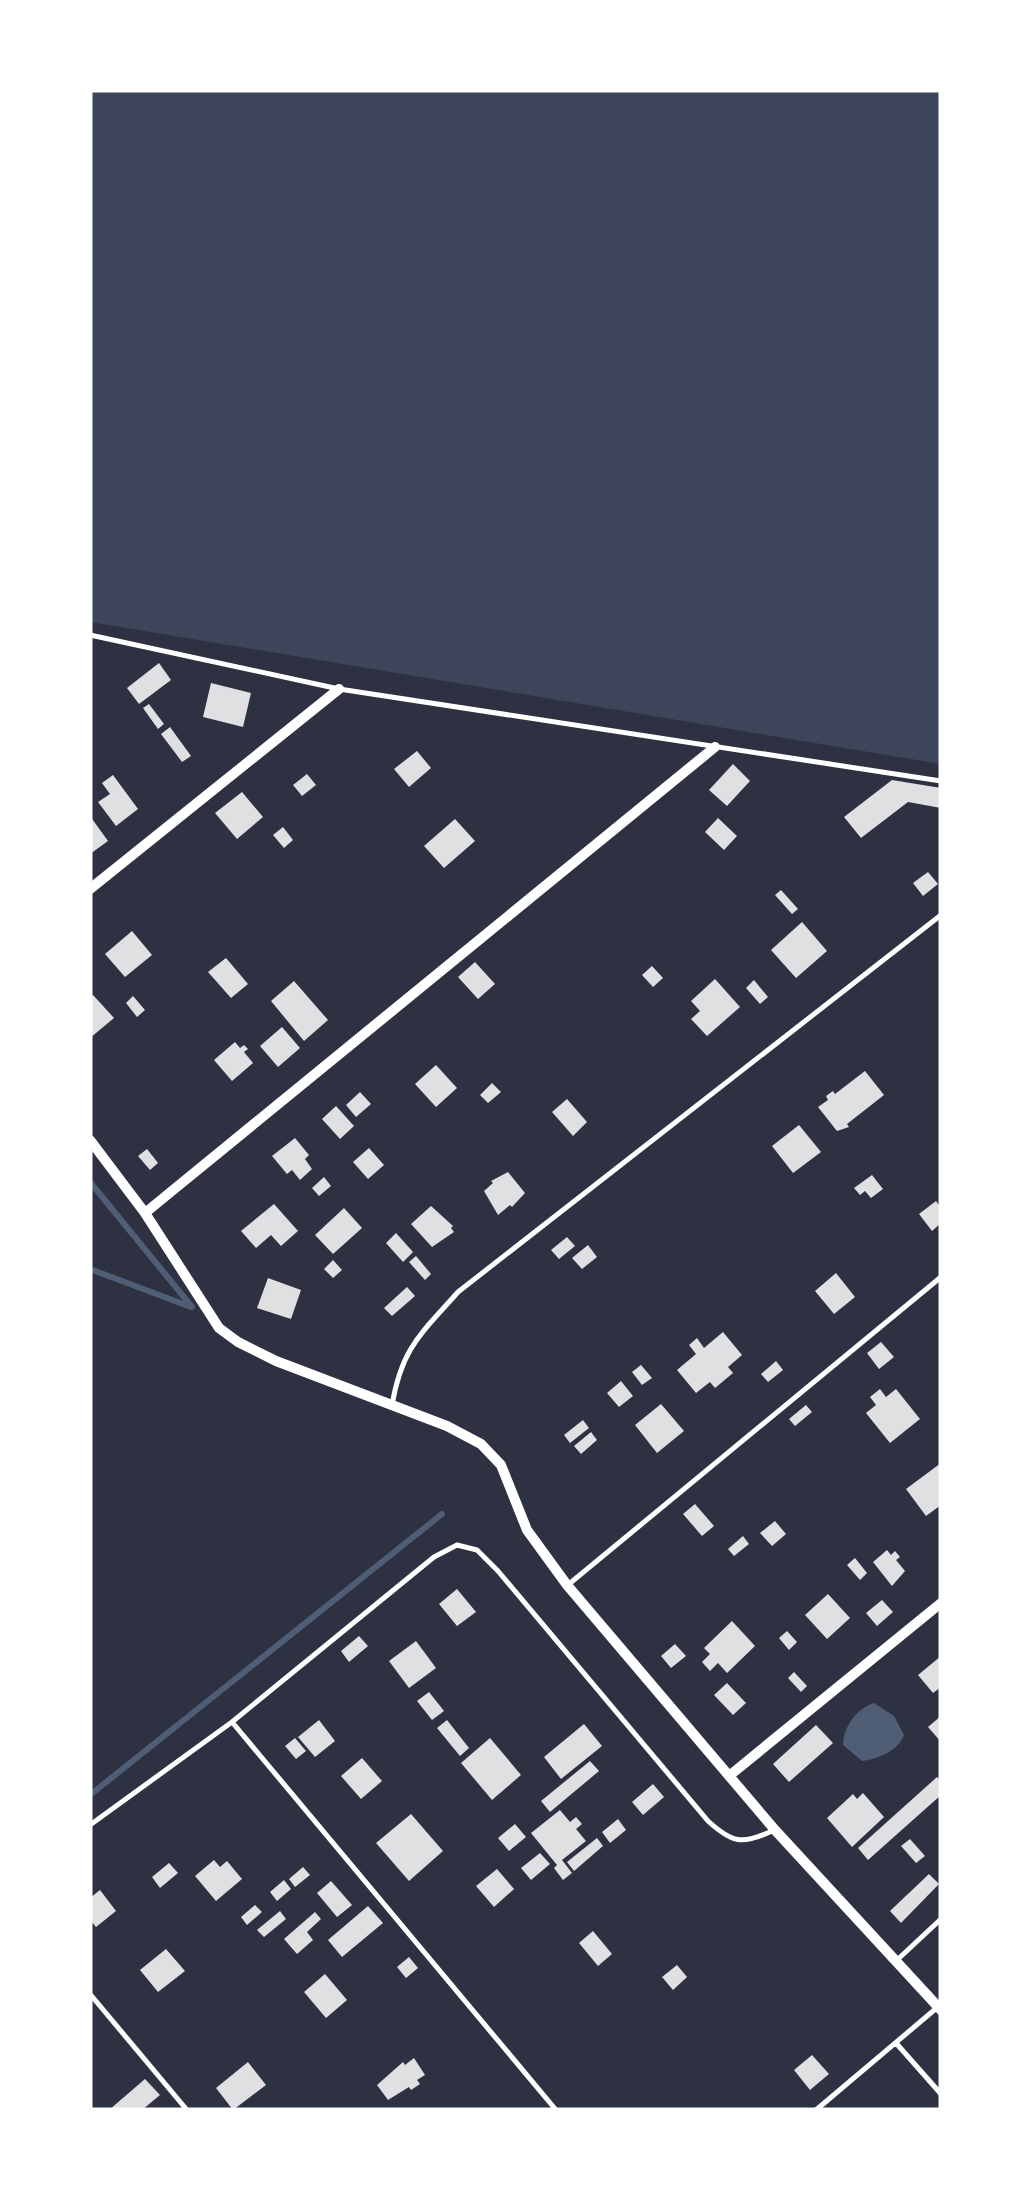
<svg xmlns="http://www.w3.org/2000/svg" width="1031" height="2200" font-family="'Noto Sans',sans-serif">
	<rect width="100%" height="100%" fill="#2d3142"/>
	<!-- green -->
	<path fill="#3c4559" d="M90,90h851v674l-851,-142z"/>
	<!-- water -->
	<path fill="#4f5d75" d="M874,1703l20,13 10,19c-6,16 -26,24 -42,26l-19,-16c0,-18 14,-37 31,-42z"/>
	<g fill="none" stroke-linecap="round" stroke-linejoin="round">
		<!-- stream -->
		<path stroke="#4f5d75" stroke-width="6" d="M90,1182l102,125
			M90,1269l101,38
			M90,1795l352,-281"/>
	</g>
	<!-- building -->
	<path fill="#e0e0e3" d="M159,663l12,17 -32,24 -12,-16z
		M211,683l40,10 -8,34 -40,-10z
		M149,704l15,20 -6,5 -15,-21z
		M170,727l21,29 -9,6 -21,-28z
		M417,751l14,17 -22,19 -15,-18z
		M733,764l17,17 -23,25 -18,-16z
		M307,774l9,11 -14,11 -9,-11z
		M113,775l25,34 -22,17 -18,-24 12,-8 -8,-11z
		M892,780l49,8v20l-33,-6 -47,36 -17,-21z
		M242,792l21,25 -26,22 -22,-26z
		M90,816l18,25 -18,13z
		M718,818l19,18 -13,14 -19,-18z
		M455,819l20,22 -31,27 -20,-22z
		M283,827l10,13 -9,8 -11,-13z
		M928,872l10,12 -15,12 -10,-13z
		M781,890l17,19 -6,5 -17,-19z
		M802,922l25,29 -31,27 -25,-28z
		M132,931l20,24 -27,22 -20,-23z
		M226,958l22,26 -17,14 -23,-26z
		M475,962l20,22 -17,15 -20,-22z
		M652,966l11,12 -10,9 -11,-12z
		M715,979l25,28 -33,29 -16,-17 9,-8 -9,-10z
		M754,980l14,17 -8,7 -14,-16z
		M294,981l34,39 -24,21 -33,-40z
		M93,995l21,23 -24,20v-40z
		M133,996l12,14 -8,7 -11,-14z
		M282,1027l18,21 -22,19 -18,-21z
		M235,1042l5,6 4,-3 4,4 -4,3 9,11 -21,18 -18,-21z
		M436,1065l21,23 -21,19 -21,-23z
		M865,1071l19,24 -37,29 2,3 -12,4 -19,-24 10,-7 -2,-4 7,-5 2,3z
		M492,1083l9,9 -13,11 -8,-8z
		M360,1092l11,12 -15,13 -10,-12z
		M567,1099l20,23 -14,14 -21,-24z
		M336,1106l18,20 -14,13 -18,-20z
		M799,1125l22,27 -28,21 -21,-27z
		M295,1138l14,17 -4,4 7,10 -12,11 -8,-10 -5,4 -15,-18z
		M369,1148l15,17 -16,14 -15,-17z
		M147,1149l11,14 -8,7 -12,-14z
		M508,1172l17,21 -13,14 -2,-2 -12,10 -14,-24 9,-8 -2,-2z
		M872,1175l11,14 -12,9 -6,-7 -5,4 -6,-7z
		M324,1177l7,9 -12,10 -7,-8z
		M936,1201l5,7v15l-9,8 -13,-17z
		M274,1204l24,27 -17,15 -10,-11 -15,13 -15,-17z
		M431,1206l22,20 -2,2 3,4 -22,15 -21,-23z
		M344,1208l18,20 -29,26 -18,-19z
		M396,1233l17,19 -10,10 -17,-19z
		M567,1237l8,9 -16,13 -8,-9z
		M588,1245l9,12 -15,12 -10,-11z
		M416,1256l15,18 -6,6 -16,-18z
		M333,1260l9,10 -9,8 -9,-9z
		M836,1273l19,24 -21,17 -19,-23z
		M268,1278l33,12 -10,29 -34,-11z
		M407,1287l8,9 -23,20 -8,-8z
		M723,1332l19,23 -14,12 5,6 -18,15 -5,-6 -14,11 -19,-23 19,-16 -7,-9 8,-7 7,10z
		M881,1342l13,15 -15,12 -12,-16z
		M776,1361l7,9 -15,12 -7,-8z
		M641,1365l11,13 -10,7 -10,-13z
		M621,1381l12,15 -14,11 -12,-14z
		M880,1389l6,8 10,-8 24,30 -30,24 -24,-30 10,-8 -6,-8z
		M661,1404l23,27 -27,22 -22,-28z
		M806,1405l6,7 -17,14 -6,-7z
		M583,1420l6,8 -19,15 -6,-8z
		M591,1432l6,8 -16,14 -7,-8z
		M941,1463v42l-15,11 -20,-27z
		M695,1504l19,22 -12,10 -19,-22z
		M775,1521l11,13 -14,12 -12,-13z
		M743,1536l6,8 -15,12 -6,-7z
		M887,1550l4,5 4,-4 5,6 -4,3 9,11 -13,15 -19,-24z
		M855,1558l12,15 -7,7 -13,-15z
		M457,1589l19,23 -19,14 -18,-22z
		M828,1594l22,24 -23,21 -22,-24z
		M882,1600l11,12 -16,14 -11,-13z
		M732,1621l23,25 -28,27 -9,-10 -8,8 -8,-9 8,-8 -6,-6z
		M787,1631l10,11 -8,8 -10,-12z
		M359,1636l9,10 -19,16 -8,-11z
		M416,1641l20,27 -27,20 -20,-27z
		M675,1644l11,12 -15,12 -10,-12z
		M941,1656v31l-8,6 -15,-18z
		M794,1672l13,14 -6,6 -13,-14z
		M727,1683l19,20 -13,12 -19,-20z
		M429,1692l15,19 -12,9 -15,-19z
		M941,1716v26l-13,-15z
		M319,1720l16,21 -20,16 -17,-20z
		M447,1720l22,28 -9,8 -23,-28z
		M584,1724l18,22 -41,33 -17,-22z
		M816,1725l17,18 -44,39 -16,-18z
		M295,1738l11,13 -10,8 -11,-13z
		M490,1738l31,37 -29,25 -31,-37z
		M362,1758l20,23 -21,18 -20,-23z
		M590,1761l9,10 -49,41 -9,-11z
		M937,1777l4,4v14l-73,65 -10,-12z
		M653,1784l11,13 -21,18 -11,-13z
		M863,1793l21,24 -32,30 -25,-29 26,-24 4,5z
		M560,1810l10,12 6,-5 6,7 -6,5 10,12 -24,19 10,13 -9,7 -9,-12 3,-3 -26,-32z
		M411,1814l32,37 -34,30 -33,-38z
		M618,1819l8,11 -16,13 -8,-11z
		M515,1824l11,13 -17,14 -11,-13z
		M597,1838l6,8 -29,25 -7,-9z
		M910,1839l15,17 -9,7 -15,-17z
		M540,1853l10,11 -19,16 -10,-12z
		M214,1860l6,7 7,-6 15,18 -26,22 -21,-25z
		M169,1863l9,10 -18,15 -8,-11z
		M303,1867l7,8 -15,12 -6,-8z
		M497,1869l17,20 -20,18 -18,-21z
		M929,1874l10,10 -38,39 -11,-12z
		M284,1880l7,9 -14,12 -7,-9z
		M331,1881l21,24 -15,12 -20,-24z
		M100,1890l16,21 -20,16 -6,-7v-22z
		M255,1905l7,7 -15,13 -6,-8z
		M368,1906l15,17 -41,34 -14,-17z
		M280,1911l6,8 -22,18 -7,-7z
		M315,1912l6,7 -14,13 6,8 -16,14 -13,-15z
		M593,1931l19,23 -14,12 -19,-23z
		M166,1949l19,22 -27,21 -18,-22z
		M409,1957l9,11 -12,10 -9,-11z
		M677,1965l10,12 -14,13 -11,-13z
		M325,1974l22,26 -21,18 -22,-26z
		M812,2055l17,19 -19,16 -16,-20z
		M414,2058l11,17 -8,5 3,4 -9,6 -2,-3 -21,13 -11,-15 26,-23 2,3z
		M248,2062l18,23 -33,25 -17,-22z
		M145,2079l15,16 -18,15h-33z"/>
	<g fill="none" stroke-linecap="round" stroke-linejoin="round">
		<!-- service -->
		<path stroke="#fff" stroke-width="5" d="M90,635l249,54 602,92
			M392,1405c10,-58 29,-71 66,-113l483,-377
			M569,1584l372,-307
			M232,1722l324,388
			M90,1825l142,-103 202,-165 23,-12 20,5 21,21 210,250c24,22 34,24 64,10
			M896,1961l45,-42
			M90,1994l97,116
			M896,2043l45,51
			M816,2110l123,-104"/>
		<!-- minor -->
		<path stroke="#fff" stroke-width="10" d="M90,889l249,-200
			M90,1140l55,73 74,115 19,14 38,19 171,65 34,18 20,21 26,65 40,55 208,245 166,180
			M145,1213l570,-466
			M729,1776l212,-173"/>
	</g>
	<!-- border -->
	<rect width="1031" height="2200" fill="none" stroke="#ffffff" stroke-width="185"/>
</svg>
